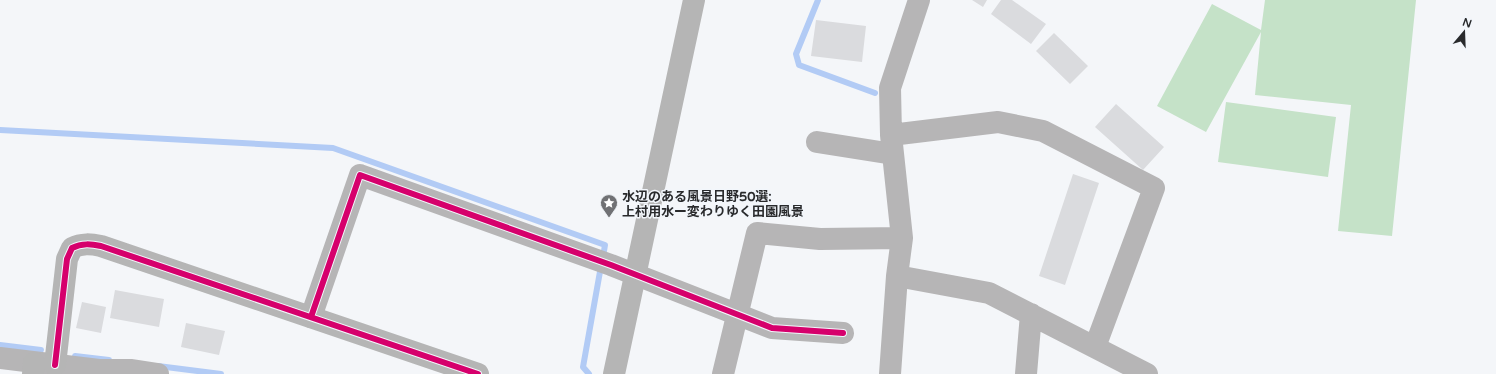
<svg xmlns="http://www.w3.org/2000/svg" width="1496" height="374" font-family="'Varela Round','Noto Sans JP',sans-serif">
	<rect width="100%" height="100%" fill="#f4f6f9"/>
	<!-- green -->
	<path fill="#c5e2c8" d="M1265,0h151l-24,236 -54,-5 13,-126 -96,-10 6,-63 -55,100 -49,-26 55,-102 49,26z
		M1226,102l110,15 -8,60 -110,-15z"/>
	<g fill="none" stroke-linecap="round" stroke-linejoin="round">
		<!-- stream -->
		<path stroke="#b2cbf5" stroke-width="6" d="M818,0l-22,54 3,11 76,28
			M0,130l333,18 272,97 -2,12
			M0,345l41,5
			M75,356l34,4
			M158,366l63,8
			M589,374l-6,-7 18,-101"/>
	</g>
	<!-- building -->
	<path fill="#dadbde" d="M972,0h15l-4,7z
		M1001,0h11l34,24 -15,20 -40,-30z
		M816,20l50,6 -4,36 -51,-6z
		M1054,33l34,33 -18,18 -34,-33z
		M1116,104l48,43 -21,23 -48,-43z
		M1073,174l26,9 -34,102 -26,-9z
		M115,290l49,9 -5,28 -49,-9z
		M82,302l24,5 -5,26 -25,-5z
		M186,323l39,8 -6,24 -38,-8z"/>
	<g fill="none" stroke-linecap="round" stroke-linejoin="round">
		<!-- street -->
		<path stroke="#b6b5b6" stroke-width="22" d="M891,135l107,-13 45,9 111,57 -59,159
			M817,142l76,12
			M897,276l92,17 158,81
			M311,317l49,-142 251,90 161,63 71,5
			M0,358l99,12h33l26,4
			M723,374l34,-141 63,6 82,-1
			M890,374l7,-98 5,-38 -11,-103 -1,-47 29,-88
			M1026,374l5,-60"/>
		<!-- secondary -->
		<path stroke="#b5b5b5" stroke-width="22" d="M55,365l12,-106 5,-11c10,-5 19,-4 29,-2l377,128
			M33,374l1,-11
			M614,374l80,-374"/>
		<!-- cycleway casing -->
		<g stroke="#f2f6fb" stroke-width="8">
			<path id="cycleway" d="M311,317l49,-142 251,90 161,63 71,5
				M55,365l12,-106 5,-11c10,-5 19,-4 29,-2l377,128"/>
		</g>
		<!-- cycleway -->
		<use href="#cycleway" stroke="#d6006c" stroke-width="6"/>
	</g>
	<!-- icons -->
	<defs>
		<g id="sight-pin" transform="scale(0.9)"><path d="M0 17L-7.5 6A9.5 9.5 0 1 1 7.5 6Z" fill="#707174" stroke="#f2f6fb"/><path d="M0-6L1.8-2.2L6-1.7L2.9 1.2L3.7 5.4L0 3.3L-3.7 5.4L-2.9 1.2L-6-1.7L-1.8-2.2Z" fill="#fff"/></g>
	</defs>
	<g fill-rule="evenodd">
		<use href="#sight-pin" x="609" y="203"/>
	</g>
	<g text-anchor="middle" stroke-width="3" stroke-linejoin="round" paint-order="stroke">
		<!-- poi labels -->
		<g font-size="13" font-weight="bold" fill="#292a2c" stroke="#f2f6fb" text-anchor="start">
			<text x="622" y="201">水辺のある風景日野50選:<tspan x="622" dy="15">上村用水ー変わりゆく田園風景</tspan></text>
		</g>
	</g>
	<!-- north arrow -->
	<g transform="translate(1464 32) rotate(19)" stroke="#f2f6fb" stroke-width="3" paint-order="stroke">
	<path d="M0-3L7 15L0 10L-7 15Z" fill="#292a2c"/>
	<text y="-6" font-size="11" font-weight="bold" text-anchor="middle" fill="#292a2c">N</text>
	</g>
</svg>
